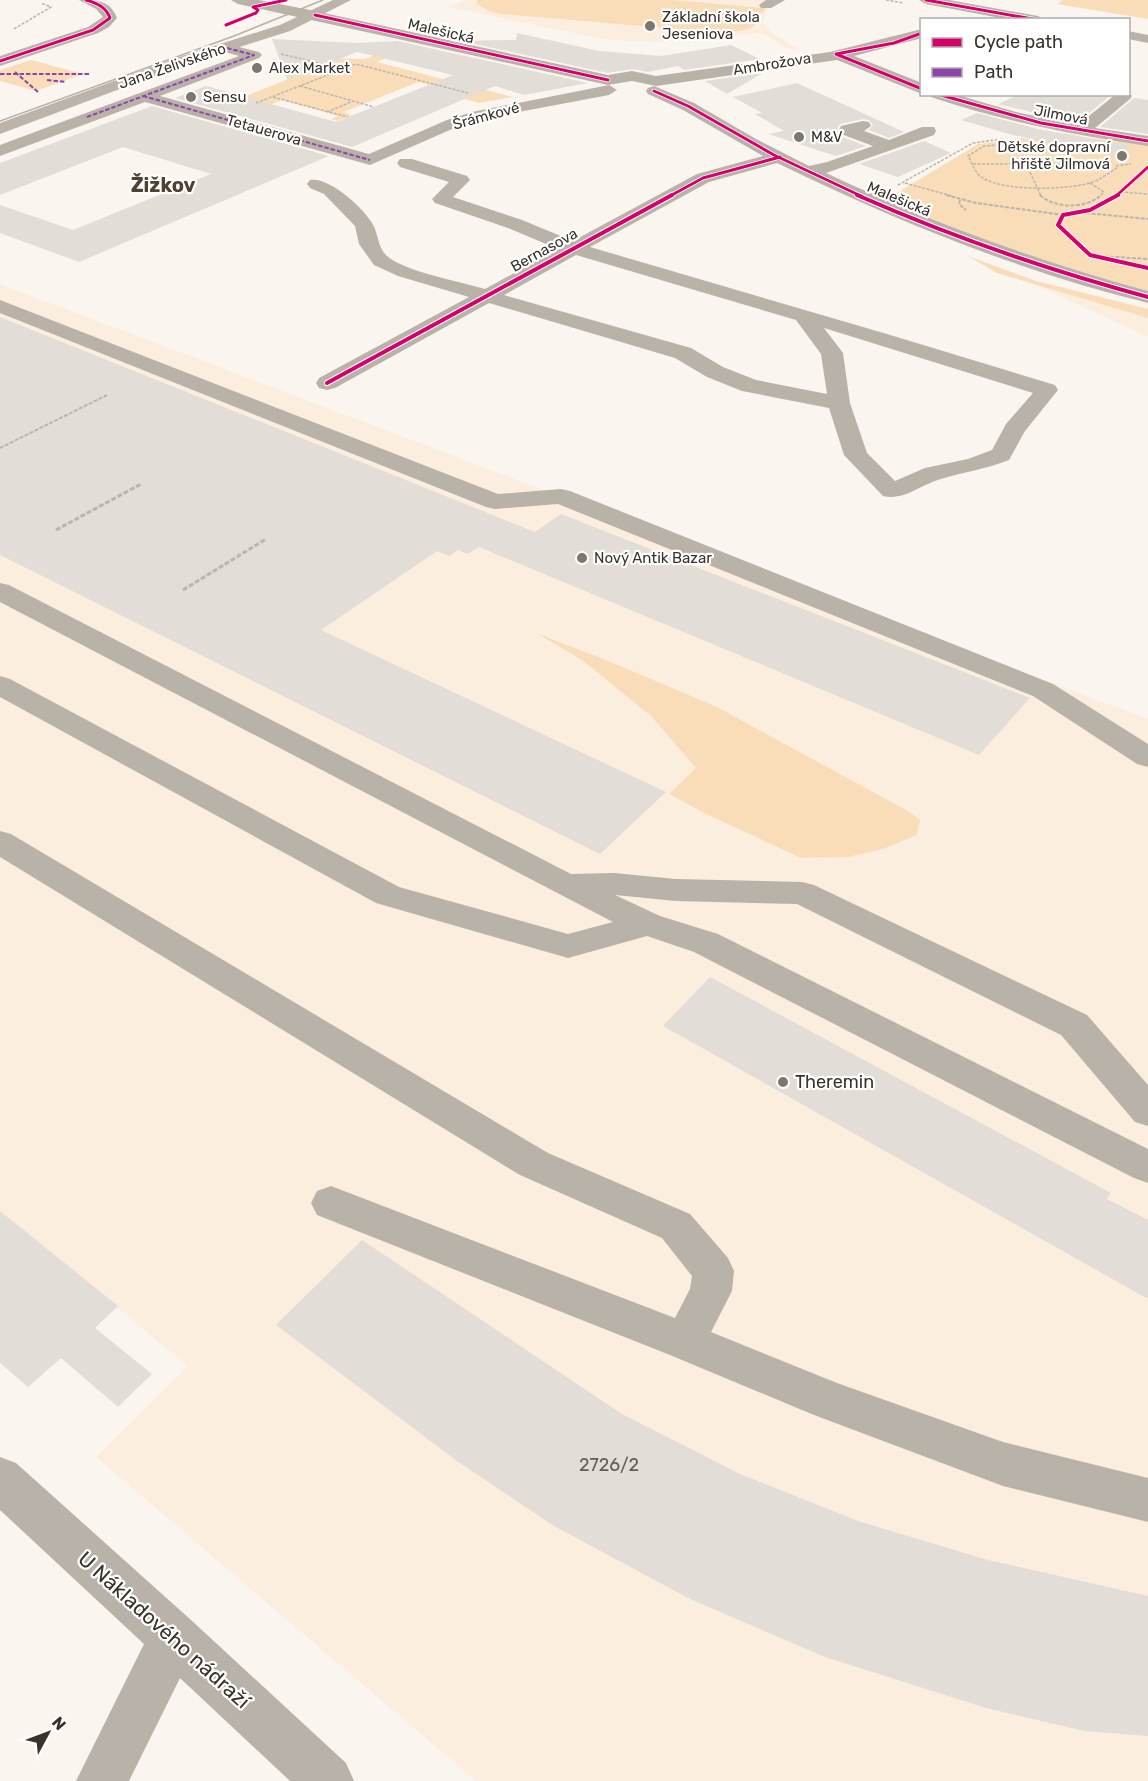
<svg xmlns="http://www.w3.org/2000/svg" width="1148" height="1781" font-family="Rubik,sans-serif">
	<rect width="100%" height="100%" fill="#faf5ef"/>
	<!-- built -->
	<path fill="#fceede" d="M465,0h319l-18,11 -3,12 12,12 24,14 -8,1 -30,-17 -99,9 -53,-2 -162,-33z
		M995,266l41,15 112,28v28z
		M0,284l1148,435v1062h-672l-380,-324 92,-91 -188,-155z"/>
	<!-- green -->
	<path fill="#f9ddb9" d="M477,0h196l92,8 -2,5 -9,-1 7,6c-6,16 -37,14 -51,14l-209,-18 -12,-3 -12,-7z
		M1063,0h85v19l-91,-15z
		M384,51l11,3 -18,8 136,35 -34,6 -15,-4 7,-4 -53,-13 -74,30 8,3 -15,6 -6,-2 7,-3 -56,-16 -40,16 -26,-8 110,-44 -9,-6 48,1z
		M31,60l52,14 -47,17 -36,-10v-11z
		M1064,133l24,5 60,6v147l-115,-32 -148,-59 93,-56 44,-6 42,4z
		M968,256l68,25 112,28v9l-151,-45z
		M536,633l70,27 111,47 191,104 12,9 -3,15 -34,14 -35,8 -47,1 -95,-44 -37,-20 27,-26 -45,-52 -69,-56z"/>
	<!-- building -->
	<path fill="#e2ddd7" d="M517,33l82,18 62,5 70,-11 29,14 -76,11 -6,-4 -30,6 -16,-3 -24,4 -147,-32 55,-1z
		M272,39l85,4 40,-2 191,42 -64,12 -29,-9 -143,61 -177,-49 31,-12 130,36 117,-47 -96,-23 -70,28z
		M763,73l-36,21 -22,-13z
		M797,83l107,49 -15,6 -20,-8 4,-5 -4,-5 -6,-1 -23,5 -3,5 3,7 26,10 -30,10 -68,-22 16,-3 -29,-17 7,-1 -29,-16z
		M1021,94h91l-35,29 -79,-19z
		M1134,98l14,2v34l-48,-7z
		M152,106l177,50 -250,106 -79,-29v-28l73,25 138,-56 -88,-27 -123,48v-32z
		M977,113l61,16 93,17 -14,9 -15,-3 -2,1 -91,-19 -48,-14z
		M924,141l27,12 -53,24 -39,-13z
		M0,317l535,215 26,-18 469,184 -51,57 -500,-208 -12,7 -9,-4 -9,6 -12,-5 -116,79 345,162 -66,62 -600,-299z
		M710,977l401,216 -4,6 41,21v79l-485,-273z
		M0,1211l118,95 -23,22 57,46 -34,33 -57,-49 -33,29 -28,-24z
		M362,1240l260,174 118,60 118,47 130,39 160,36v140l-64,-5 -98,-23 -161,-51 -135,-58 -136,-73 -97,-65 -181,-136z"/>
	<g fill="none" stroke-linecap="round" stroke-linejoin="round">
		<!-- path-far2 -->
		<path stroke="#bbb5ae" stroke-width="1.5" stroke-dasharray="3 1.5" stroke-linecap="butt" d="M886,0l17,3
			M14,29l37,-22 -10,-4
			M281,54l63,15
			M300,86l74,21
			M273,97l75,20
			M256,103l100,-39 112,29
			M327,112l26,-11
			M1017,144l-33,2 -16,10c4,6 6,15 12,20 20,16 86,14 110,7 10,-3 19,-10 28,-16
			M1022,144h-5l24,52
			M973,164h138
			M1116,166l15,-2
			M905,183l47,13
			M1090,183l14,9 -4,4
			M898,185l75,-42 29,-4
			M1121,192l27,2"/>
		<!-- path-far1 -->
		<path stroke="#bbb5ae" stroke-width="2" stroke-dasharray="4 1.5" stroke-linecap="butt" d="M946,195l30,8 87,12
			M1040,195c15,14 46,14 61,0
			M960,200l-1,4 7,6
			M1086,213l62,6
			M1099,256l49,3
			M0,448l107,-53"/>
		<!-- path -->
		<path stroke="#bbb5ae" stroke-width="3" stroke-dasharray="5 2" stroke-linecap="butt" d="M56,530l85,-46
			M183,590l83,-51"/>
		<!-- minor -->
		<path fill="#b9b2a8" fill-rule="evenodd" d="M79,0c18,0 31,0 38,18l-8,9 -11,6 -98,33v-10l88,-29 15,-10 -7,-8z
			M231,0h28l56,11 293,64 24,-4 24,5 174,-24 92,-23v9l-68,18 68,27v11l-85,-34 -181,26 -24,-5 -24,4 -370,-81z
			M766,0h19l-14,8h-10l-2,-3z
			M919,0h30l89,16 7,4h-34l-85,-16z
			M1128,31l20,4v8l-20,-4z
			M223,43l36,9 3,3 -3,3 -99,38 209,58 78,-34 25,-8 137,-27 8,5 -8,5 -128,24 -22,7 -89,39 -225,-63 -145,54v-11l239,-89 -21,-6 -2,-3z
			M654,86l40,17 62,36 53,27 18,-4 46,-16 -32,-12 -2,-4 2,-4 22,-5 6,1 2,4 -7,5 25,9 33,-13h12l2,4 -2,4 -108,38c104,49 211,88 322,118v12c-129,-32 -252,-82 -371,-140l-68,19 -119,65 297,87 168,51 3,5 -33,41 -16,29c-22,9 -45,12 -68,19 -19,5 -37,22 -58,17l-39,-41 -15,-47 -87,-17 -35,-14 -32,-19 -186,-55 -154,85 -8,2 -8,-2 -3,-5 3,-5 150,-81 -71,-21 -24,-11 -15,-21 -4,-18 -31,-32 -14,-6 -3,-4 3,-4c18,-4 53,27 62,43 7,11 5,24 15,33 16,15 75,26 98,33l73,-40 -50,-21 -73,-25 -3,-4 17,-17 -49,-15 -3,-4 3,-4h12l55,17 3,4 -17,17 69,23 51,21 124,-67 66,-18 -80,-46 -35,-16 -2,-3 2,-3zM576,255l220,65 25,34 6,40 -71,-14 -33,-13 -32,-19 -187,-53zM824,328l209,65 -27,31 -14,26 -24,9 -43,9 -30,13 -28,-28 -17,-50 -7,-50z
			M1128,92l4,4 -2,3 -35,29 53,8v10c-74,-11 -146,-25 -217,-49l-2,-3h25l62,18 62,13 38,-31h12z
			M0,300l498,194 63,-5 9,2 483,193 95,60v23l-11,-3 -104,-68 -475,-192 -63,5 -9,-2 -486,-194z
			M0,583l9,2 562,289 43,-1 62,6 126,3 12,3 273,130 61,70v41l-13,-4 -74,-87 -264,-131 -121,-3 -61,-6 45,21 58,18 430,215v34l-14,-5 -440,-226 -47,-16 -79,22 -192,-55 -376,-206v-21l10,3 389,208 169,47 45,-12 -613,-320z
			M0,831l11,3 537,319 142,61 38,44 6,13 -2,20 -21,41 126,51 166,59 145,36v44l-145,-36 -189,-71 -144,-60 -353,-140 -6,-12 6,-12 14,-5 344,132 15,-29 2,-13 -30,-38 -142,-63 -520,-318z
			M0,1457l16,6 175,157 155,143 8,18h-64l-110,-103 -51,103h-53l68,-137 -144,-134z"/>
		<!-- major -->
		<path fill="#bcb4aa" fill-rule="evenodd" d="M333,0h18l-61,31 -101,32 -189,71v-11l179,-66 101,-32z"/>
		<!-- tram -->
		<path stroke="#b7b1a9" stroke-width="1.5" d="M0,121l234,-85 89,-36"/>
		<!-- quiet -->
		<path stroke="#8e44ad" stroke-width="2" stroke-dasharray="4.5 2" stroke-linecap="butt" d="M15,72l24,21
			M0,74h90
			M47,80l19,2
			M143,96l227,64
			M87,117l167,-62 -31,-8"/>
		<!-- cycleway-far1 casing -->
		<g stroke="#fff" stroke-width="4.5">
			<path id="cycleway-far1" d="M926,0l112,20
				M315,15l293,65
				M226,25l30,-12 2,-3 -5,-3 33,-7
				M836,54l86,35
				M836,54l58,-11 28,-10
				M0,61l93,-31 17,-12c-4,-11 -13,-15 -24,-18
				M654,91l34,15 86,49 87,41
				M937,94l104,29 107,18
				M670,196l33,-18 77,-21
				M1116,196l32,-29"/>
		</g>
		<!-- cycleway casing -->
		<g stroke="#fff" stroke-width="6">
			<path id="cycleway" d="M857,195c95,42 191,75 291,102
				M1118,195l-28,15 -27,5 -5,10 32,30 58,13
				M327,383l345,-188"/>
		</g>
		<!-- cycleway-far1 -->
		<use href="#cycleway-far1" stroke="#d6006c" stroke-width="3"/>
		<!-- cycleway -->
		<use href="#cycleway" stroke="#d6006c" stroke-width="4"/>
	</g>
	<!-- markers -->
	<g fill="#7d7770" stroke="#fff" stroke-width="2">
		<circle cx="650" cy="26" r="6"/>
		<circle cx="257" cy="68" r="6"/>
		<circle cx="191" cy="97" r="6"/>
		<circle cx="799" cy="137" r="6"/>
		<circle cx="1122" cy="156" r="6"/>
		<circle cx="582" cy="558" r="6"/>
		<circle cx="783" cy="1082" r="6"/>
	</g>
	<g text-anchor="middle" stroke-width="4.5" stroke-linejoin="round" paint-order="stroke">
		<!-- far-poi labels -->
		<g font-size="15" fill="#39332c" stroke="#fff" text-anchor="start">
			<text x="662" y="22">Základní škola<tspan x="662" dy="17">Jeseniova</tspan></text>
			<text x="269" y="73">Alex Market</text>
			<text x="203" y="102">Sensu</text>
			<text x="811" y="142">M&amp;V</text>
			<text x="1110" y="152" text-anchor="end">Dětské dopravní<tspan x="1110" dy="17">hřiště Jilmová</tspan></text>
			<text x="594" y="563">Nový Antik Bazar</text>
		</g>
		<!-- far-street labels -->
		<g font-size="15" fill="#39332c" stroke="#fff">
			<text transform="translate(441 31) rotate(13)" y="5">Malešická</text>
			<text transform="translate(772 64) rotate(-9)" y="5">Ambrožova</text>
			<text transform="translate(172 66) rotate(-19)" y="5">Jana Želivského</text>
			<text transform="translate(1061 115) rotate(11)" y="5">Jilmová</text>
			<text transform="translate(486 116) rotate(-15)" y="5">Šrámkové</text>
			<text transform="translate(264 130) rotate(16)" y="5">Tetauerova</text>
			<text transform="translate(899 199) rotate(23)" y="5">Malešická</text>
			<text transform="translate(544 250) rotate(-29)" y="5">Bernasova</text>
		</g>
		<!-- poi labels -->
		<g font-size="18" fill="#39332c" stroke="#fff" text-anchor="start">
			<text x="795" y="1088">Theremin</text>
		</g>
		<!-- near-number labels -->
		<g font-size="18" fill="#645e58">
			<text x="609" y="1471">2726/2</text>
		</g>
		<!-- far-district labels -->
		<g font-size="20" font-weight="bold" fill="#4f4233" stroke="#fff">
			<text x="163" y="192">Žižkov</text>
		</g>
		<!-- near-street labels -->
		<g font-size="21" fill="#39332c" stroke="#fff">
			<text transform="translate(164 1630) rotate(42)" y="7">U Nákladového nádraží</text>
		</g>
	</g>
	<!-- legend -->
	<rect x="920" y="18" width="210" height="78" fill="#ffffff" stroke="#b0adab" stroke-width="1.5"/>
	<rect x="932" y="38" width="30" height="9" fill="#d6006c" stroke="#b0adab" stroke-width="1.5"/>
	<text x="974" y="48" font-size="18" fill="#39332c">Cycle path</text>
	<rect x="932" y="68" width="30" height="9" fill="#8e44ad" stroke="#b0adab" stroke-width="1.5"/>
	<text x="974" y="78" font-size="18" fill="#39332c">Path</text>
	<!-- north arrow -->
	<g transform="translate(48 1733) rotate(49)" stroke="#ffffff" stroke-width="4.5" paint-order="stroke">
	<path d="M0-4.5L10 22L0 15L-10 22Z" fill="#39332c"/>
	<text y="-9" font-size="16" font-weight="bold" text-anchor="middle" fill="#39332c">N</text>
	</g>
</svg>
